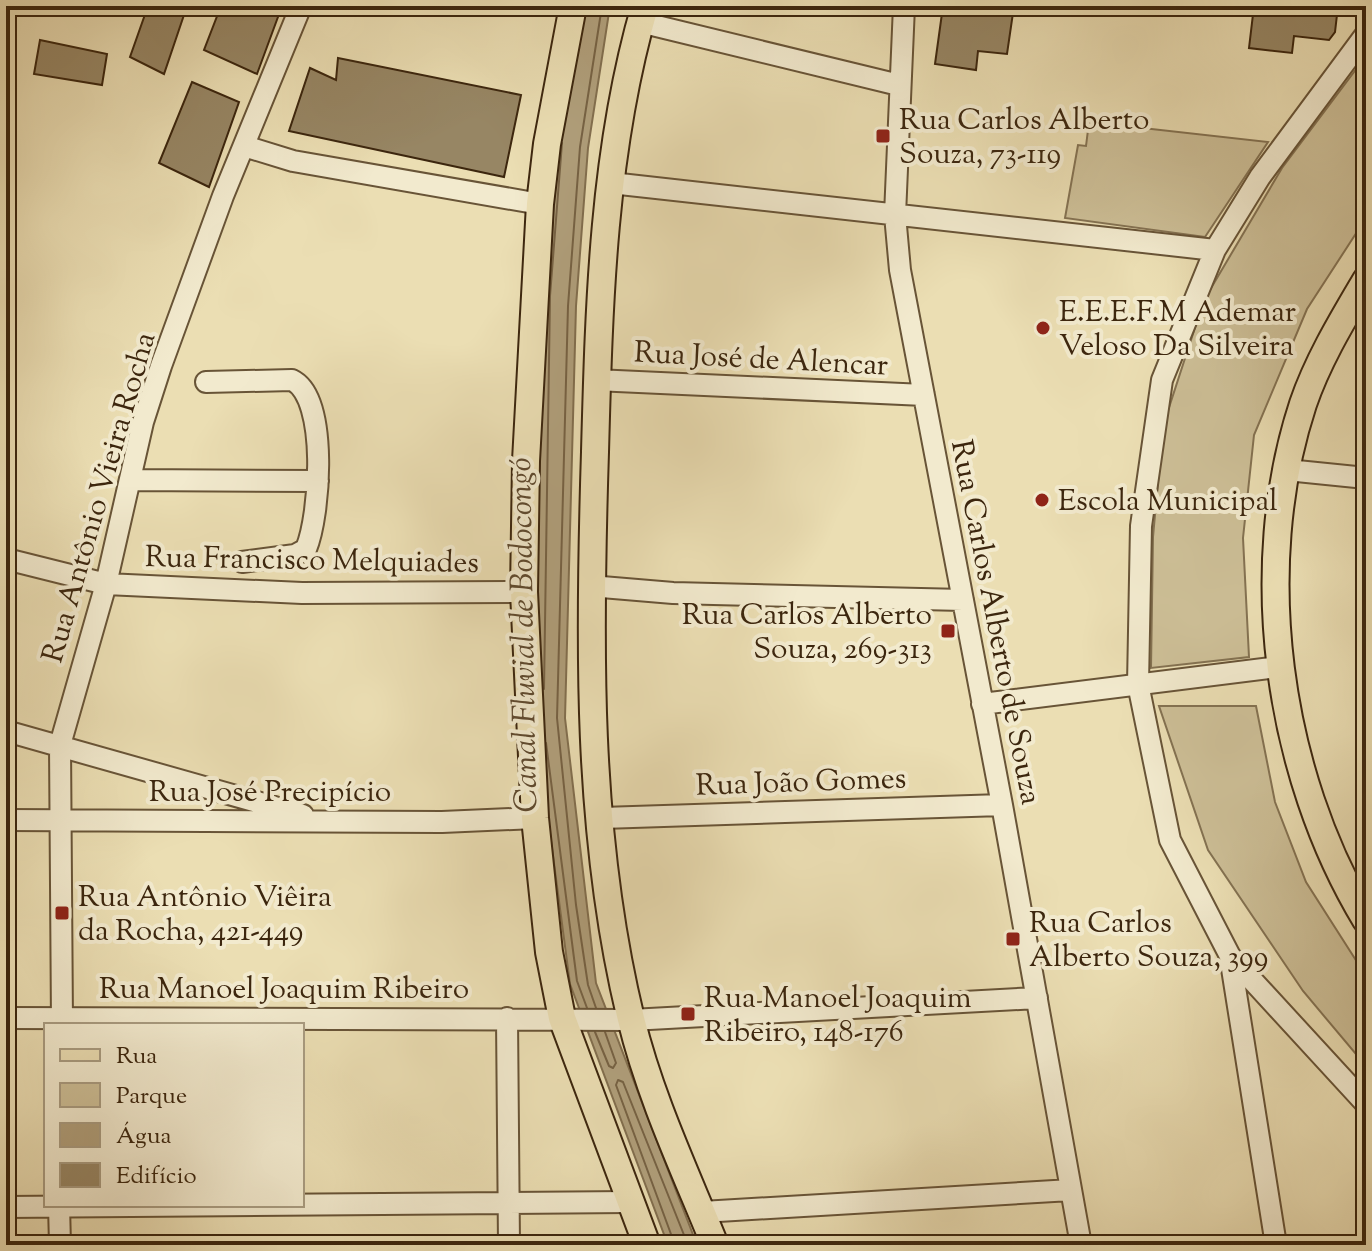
<svg xmlns="http://www.w3.org/2000/svg" width="1372" height="1251" font-family="'Sorts Mill Goudy',serif">
	<rect width="100%" height="100%" fill="#ebdeb3"/>
	<filter id="stains"><feTurbulence type="fractalNoise" baseFrequency=".0025" numOctaves="4"/><feColorMatrix values="0 0 0 0 .2 0 0 0 0 .09 0 0 0 0 .02 0 0 0 .5 -.17"/></filter>
	<radialGradient id="worn" r=".72"><stop offset=".6" stop-color="#630" stop-opacity="0"/><stop offset="1" stop-color="#630" stop-opacity=".3"/></radialGradient>
	<!-- green -->
	<path fill="#cdbf97" stroke="#847252" stroke-width="2" d="M1366,56v162l-59,91 -53,126 -11,103 6,119 -98,11 2,-131 10,-111 41,-126 78,-132z
		M1089,122l179,20 -63,95 -140,-19 13,-73 8,1z
		M1159,706h97l19,96 31,80 60,94v90l-63,-75 -95,-141z"/>
	<!-- water -->
	<path fill="#b09f7b" stroke="#826f4f" stroke-width="2" d="M575,6h35l-22,142 -12,158 -11,412 31,265 101,262h-29l-98,-261 -35,-264 7,-424z"/>
	<g fill="none" stroke-linecap="round" stroke-linejoin="round">
		<!-- shore -->
		<path stroke="#766244" stroke-width="2" d="M544,689l6,-393 12,-153
			M546,743l31,238 10,27
			M596,1008l-8,-23 -12,-80 -19,-187 11,-412 12,-159 22,-141
			M595,1032l14,34 4,2 3,-5 -11,-31
			M675,1245l-59,-160 2,-5 5,2 65,163"/>
	</g>
	<!-- building -->
	<path fill="#978664" stroke="#3c260e" stroke-width="2" d="M148,6h39l-23,68 -34,-17z
		M221,6h61l-25,68 -53,-24z
		M943,6h71l-7,48 -29,-3 -2,19 -41,-6z
		M1254,6h84l-3,26 -6,8 -35,-4 -2,17 -43,-5z
		M40,40l67,14 -5,31 -68,-11z
		M338,58l183,37 -17,82 -215,-46 21,-63 26,12z
		M192,82l47,20 -30,85 -50,-24z"/>
	<g fill="none" stroke-linecap="round" stroke-linejoin="round">
		<!-- minor casing -->
		<g stroke="#685437" stroke-width="24">
			<path id="minor" d="M904,6l-9,209 5,55 102,535 79,440
				M640,22l259,63
				M1366,34l-106,143 -45,73 -53,130 -21,146 -3,158 32,156 60,116 136,148
				M244,146l49,15 247,43
				M611,183l604,67
				M595,380l329,15
				M206,382l86,-2c37,18 28,136 14,169l-11,6 -53,7
				M1287,470l79,8
				M130,480l188,1
				M6,559l100,25 196,9 222,-1
				M590,586l83,7 290,7
				M982,704l296,-37
				M6,731l297,84
				M602,818l400,-13
				M6,820l436,2 93,-4
				M1230,956l46,289
				M6,1018l625,2 406,-22
				M507,1018l2,227
				M62,1025l-2,-280 46,-161 37,-162 18,-56 62,-170 78,-190
				M59,1205l1,40
				M6,1207l623,-5
				M702,1212l369,-22"/>
		</g>
		<!-- major casing -->
		<g stroke="#3c260e" stroke-width="30">
			<path id="major" d="M573,6l-26,138 -7,60 -14,257 -2,131 11,226 14,134 13,66 85,227
				M645,6c-42,144 -46,297 -50,446 -6,188 -9,383 36,567 19,78 54,152 84,226
				M1366,280c-23,39 -48,80 -63,124 -54,164 -26,369 63,516"/>
		</g>
		<!-- minor -->
		<use href="#minor" stroke="#f2eace" stroke-width="20"/>
		<!-- major -->
		<use href="#major" stroke="#ebdeb3" stroke-width="26"/>
	</g>
	<!-- markers -->
	<g fill="#8f2418" stroke="#f2eace" stroke-width="3">
		<rect x="875" y="128" width="16" height="16" rx="4"/>
		<circle cx="1043" cy="328" r="8"/>
		<circle cx="1042" cy="500" r="8"/>
		<rect x="940" y="623" width="16" height="16" rx="4"/>
		<rect x="54" y="905" width="16" height="16" rx="4"/>
		<rect x="1005" y="931" width="16" height="16" rx="4"/>
		<rect x="680" y="1006" width="16" height="16" rx="4"/>
	</g>
	<g text-anchor="middle" stroke-width="8" stroke-linejoin="round" paint-order="stroke">
		<!-- poi labels -->
		<g font-size="30" fill="#3c260e" stroke="#f2eace" text-anchor="start">
			<text x="899" y="129">Rua Carlos Alberto<tspan x="899" dy="34">Souza, 73-119</tspan></text>
			<text x="1059" y="321">E.E.E.F.M Ademar<tspan x="1059" dy="34">Veloso Da Silveira</tspan></text>
			<text x="1058" y="510">Escola Municipal</text>
			<text x="932" y="624" text-anchor="end">Rua Carlos Alberto<tspan x="932" dy="34">Souza, 269-313</tspan></text>
			<text x="78" y="906">Rua Antônio Viêira<tspan x="78" dy="34">da Rocha, 421-449</tspan></text>
			<text x="1029" y="932">Rua Carlos<tspan x="1029" dy="34">Alberto Souza, 399</tspan></text>
			<text x="704" y="1007">Rua Manoel Joaquim<tspan x="704" dy="34">Ribeiro, 148-176</tspan></text>
		</g>
		<!-- street labels -->
		<g font-size="30" fill="#3c260e" stroke="#f2eace">
			<text transform="translate(761 358) rotate(3)" y="10">Rua José de Alencar</text>
			<text transform="translate(98 497) rotate(-74)" y="10">Rua Antônio Vieira Rocha</text>
			<text transform="translate(312 559) rotate(1)" y="10">Rua Francisco Melquiades</text>
			<text transform="translate(997 622) rotate(79)" y="10">Rua Carlos Alberto de Souza</text>
			<text transform="translate(801 781) rotate(-2)" y="10">Rua João Gomes</text>
			<text x="270" y="801">Rua José Precipício</text>
			<text x="284" y="998">Rua Manoel Joaquim Ribeiro</text>
		</g>
		<!-- water labels -->
		<g font-size="32" font-style="italic" fill="#5f4a2f" stroke="#f2eace">
			<text transform="translate(522 635) rotate(-91)" y="11">Canal Fluvial de Bodocongó</text>
		</g>
	</g>
	<!-- margin -->
	<rect width="1372" height="1251" fill="none" stroke="#ebdeb3" stroke-width="32"/>
	<rect x="8" y="8" width="1356" height="1235" fill="none" stroke="#3c260e" stroke-width="4"/>
	<rect x="16" y="16" width="1340" height="1219" fill="none" stroke="#3c260e" stroke-width="2"/>
	<!-- legend -->
	<rect x="44" y="1023" width="260" height="184" fill="#f2eace" stroke="#a99c81" stroke-width="2"/>
	<rect x="60" y="1049" width="40" height="12" fill="#ebdeb3" stroke="#a99c81" stroke-width="2"/>
	<text x="116" y="1063" font-size="24" fill="#3c260e">Rua</text>
	<rect x="60" y="1083" width="40" height="24" fill="#cdbf97" stroke="#a99c81" stroke-width="2"/>
	<text x="116" y="1103" font-size="24" fill="#3c260e">Parque</text>
	<rect x="60" y="1123" width="40" height="24" fill="#b09f7b" stroke="#a99c81" stroke-width="2"/>
	<text x="116" y="1143" font-size="24" fill="#3c260e">Água</text>
	<rect x="60" y="1163" width="40" height="24" fill="#978664" stroke="#a99c81" stroke-width="2"/>
	<text x="116" y="1183" font-size="24" fill="#3c260e">Edifício</text>
	<rect width="100%" height="100%" filter="url(#stains)"/>
	<rect width="100%" height="100%" fill="url(#worn)"/>
</svg>
